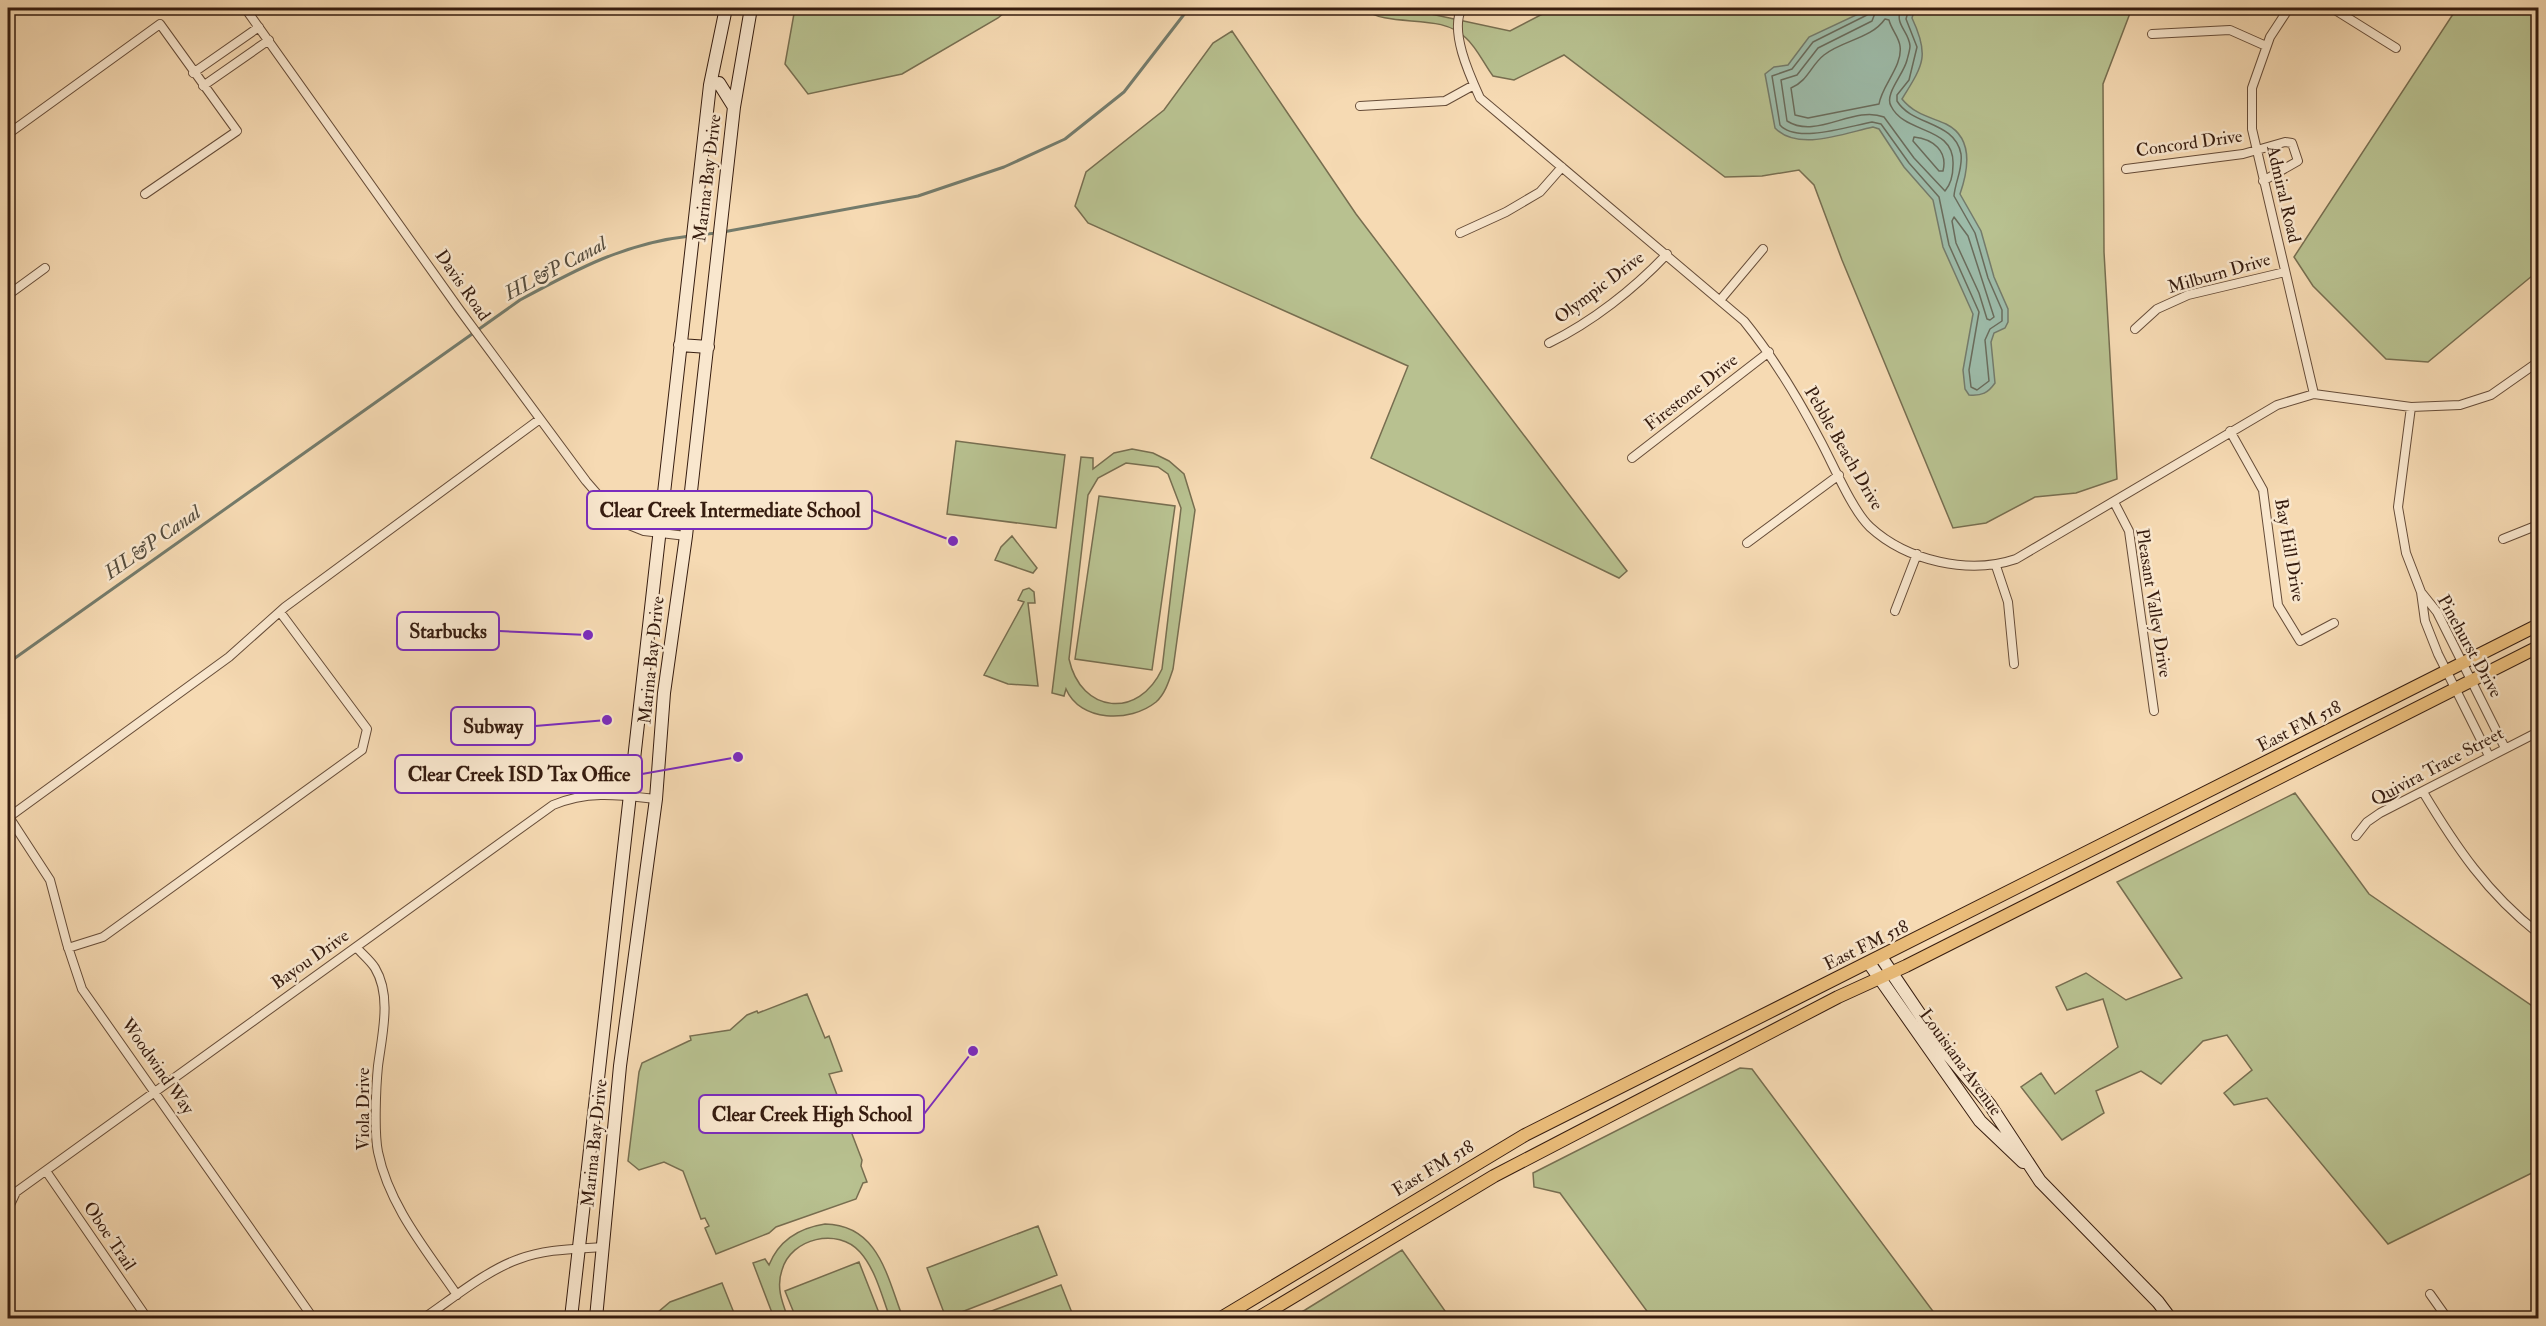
<svg xmlns="http://www.w3.org/2000/svg" width="2546" height="1326" font-family="'IM FELL Double Pica',serif">
	<rect width="100%" height="100%" fill="#f6dab3"/>
	<filter id="stains"><feTurbulence type="fractalNoise" baseFrequency=".00333" numOctaves="4"/><feColorMatrix values="0 0 0 0 .2 0 0 0 0 .09 0 0 0 0 .02 0 0 0 .5 -.17"/></filter>
	<radialGradient id="worn" r=".72"><stop offset=".6" stop-color="#630" stop-opacity="0"/><stop offset="1" stop-color="#630" stop-opacity=".3"/></radialGradient>
	<!-- green -->
	<path fill="#b8c190" stroke="#776e50" stroke-width="1.5" fill-rule="evenodd" d="M795,8h215l-12,10 -96,56 -94,20 -23,-30z
		M1361,8h42l107,23 44,-23h578l-29,76 1,168 13,227 -41,14 -41,4 -49,26 -33,5 -111,-268 -28,-75 -15,-15 -37,6 -37,1 -161,-122 -50,25 -21,-4c-9,-12 -16,-28 -27,-38 -27,-27 -75,-8 -105,-30z
		M2457,8h81v263l-110,91 -42,-3 -73,-73 -19,-29z
		M1232,31l124,183 271,357 -8,7 -248,-120 37,-92 -320,-143 -13,-17 11,-34 78,-62 49,-67z
		M956,441l109,14 -9,73 -109,-14z
		M1132,449l21,4 16,8 15,13 11,36 -22,159c-4,12 -8,25 -17,33 -26,21 -76,20 -90,-13l-2,7 -12,-3 29,-236 12,1v11l21,-16zM1126,463l32,4 10,7 13,34 -19,161c-23,50 -81,45 -93,-10l19,-164 10,-17z
		M1099,496l76,10 -23,164 -77,-11z
		M1012,536l25,32 -4,5 -38,-13 6,-13z
		M1029,588l5,4 1,11h-7l10,83 -30,-2 -24,-9 40,-73 -6,-2 5,-10z
		M2295,793l74,101 169,116v160l-150,74 -121,-146 -33,7 -10,-12 28,-23 -25,-35 -24,6 -42,43 -20,-13 -45,20 8,22 -42,27 -41,-53 20,-14 14,21 63,-47 -15,-48 -36,11 -11,-23 30,-14 40,27 56,-22 -65,-96z
		M807,994l18,44 4,-2 13,35 -13,3 33,86 -1,6 6,16 -4,1 -7,16 -80,28 -7,6 -53,21 -11,-26 4,-2 -4,-8 -4,1 -18,-48 -19,-9 -25,8 -11,-9 11,-89 3,-9 49,-23 -1,-4 40,-6 17,-15 10,-4 1,2z
		M1740,1068l12,1 186,249h-286l-92,-125 -26,-6 -1,-14z
		M825,1224c54,1 62,53 78,94h-13c-8,-21 -14,-48 -30,-66 -22,-25 -69,-14 -78,18 -6,17 0,32 6,48h-14l-21,-55 12,-4 4,6c10,-25 30,-37 56,-41z
		M1038,1226l19,49 -111,43 -19,-50z
		M1402,1250l48,68h-159l14,-8z
		M859,1262l22,56h-85l-11,-27z
		M722,1283l14,35h-85l19,-16z
		M1061,1285l13,33h-101z"/>
	<!-- water -->
	<path fill="#9dbba9" stroke="#747b6b" stroke-width="1.5" d="M1871,8h44l-3,10c18,38 11,47 -10,81 12,15 28,18 44,25 28,14 22,47 14,70l21,37 13,46 14,32v13l-3,6 -11,5 -3,9 4,41c-7,10 -13,13 -26,12l-4,-6 -2,-19 10,-56 -30,-67 -10,-47 -29,-33 -25,-38 -6,-2c-28,6 -75,25 -98,1l-10,-54 9,-7 14,-2 21,-28z"/>
	<g fill="none" stroke-linecap="round" stroke-linejoin="round">
		<!-- shore -->
		<path stroke="#6a6c5c" stroke-width="1.5" d="M1870,8l-3,7 -54,27 -21,27 -20,7 8,49c16,19 70,1 92,-3l9,2 28,39 30,34 10,48 30,67 -10,58 2,17 6,3 12,-9 -4,-41 5,-11 12,-8v-11l-14,-32 -13,-45 -21,-37c1,-14 9,-27 7,-42 -6,-33 -49,-28 -64,-53v-6l12,-15 8,-33 -11,-28 3,-11
			M1877,8l-5,13 -54,27 -21,27 -16,5 6,41c30,19 66,-16 97,-4l30,41 31,33c6,-7 8,-17 8,-26 2,-40 -48,-30 -62,-59 -7,-12 13,-32 16,-46 1,-4 3,-10 3,-14 -1,-15 -16,-21 -9,-38
			M1885,19l4,1c2,9 10,17 11,26 3,20 -18,39 -21,58l-71,14 -13,-3 -4,-27c17,-7 20,-23 33,-33 19,-15 47,-16 61,-36z
			M1914,137c19,2 34,14 29,34h-4l-26,-30z
			M1954,217l14,19 26,81 -4,3 -3,-1 -8,-26 -23,-50 -4,-22z"/>
		<!-- stream -->
		<path stroke="#747b6b" stroke-width="3" d="M723,232l195,-36 86,-29 61,-28 59,-47 65,-84
			M697,235l20,-2
			M8,663l512,-363c57,-31 105,-57 170,-64"/>
		<!-- street casing -->
		<g stroke="#664c38" stroke-width="10">
			<path id="street" d="M245,8l214,301 127,172 32,37 11,7 15,6 42,5
				M1462,8c-13,23 8,68 18,90l264,223c30,37 54,77 76,119 13,24 32,70 50,87 37,34 99,48 146,32l261,-154 37,-11 97,13 49,-2 31,-10 47,-33
				M2289,8l-19,29 -18,51v41l62,265
				M2332,8l64,40
				M2152,34l78,-4 36,16
				M193,73l66,-46
				M203,86l66,-46
				M1360,106l85,-5 29,-16
				M8,134l152,-110 77,107 -92,63
				M2126,169l117,-15 42,-12 7,1 6,18 -35,20
				M1460,233l46,-21 34,-20 22,-25
				M8,295l37,-27
				M1721,299l42,-50
				M2135,329l22,-20 31,-14 97,-23
				M1549,343c43,-21 85,-54 118,-89
				M2411,407l-13,100 8,46 15,39 4,29 13,33 51,102
				M2230,431l33,59 15,115 22,36 34,-18
				M1632,458l137,-106
				M2114,502l15,29 25,180
				M2503,539l35,-14
				M1747,543l92,-68
				M1996,566l12,36 6,62
				M2421,592l16,20 68,136
				M1895,611l22,-57
				M2423,792c33,55 64,101 115,141
				M2356,836l11,-14 13,-9 158,-81
				M356,947c6,7 14,13 19,21 17,28 7,67 3,98 -2,20 -4,67 0,86 11,54 49,99 79,143
				M68,948l35,-11 259,-187 5,-21 -87,-117
				M46,1171l101,147
				M8,1209l8,-17 537,-387c35,-15 67,-10 103,-6
				M2430,1294l17,24
				M313,1318l-231,-329 -15,-45 -17,-64 -41,-63 220,-160 56,-50 255,-188
				M424,1318c28,-19 63,-48 95,-59 26,-10 55,-10 83,-12"/>
		</g>
		<!-- secondary casing -->
		<g stroke="#361c0f" stroke-width="14">
			<path id="secondary" d="M710,85l9,-2 15,24
				M680,345l28,2
				M1881,957l63,93 46,55 50,76 118,121 12,16
				M1869,963l111,158 43,41
				M571,1318l139,-1233 16,-77
				M596,1318l24,-252 36,-267 8,-106 22,-157 48,-429 17,-99"/>
		</g>
		<!-- primary casing -->
		<g stroke="#361c0f" stroke-width="14">
			<path id="primary" d="M1221,1318l304,-183 1013,-510
				M1258,1318l236,-142 344,-179 68,-31 632,-319"/>
		</g>
		<!-- street -->
		<use href="#street" stroke="#f9e7ce" stroke-width="8"/>
		<!-- secondary -->
		<use href="#secondary" stroke="#f9e7ce" stroke-width="12"/>
		<!-- primary -->
		<use href="#primary" stroke="#ebbd7a" stroke-width="12"/>
	</g>
	<g text-anchor="middle" stroke-width="5" stroke-linejoin="round" paint-order="stroke">
		<!-- street labels -->
		<g font-size="18" fill="#361c0f" stroke="#f9e7ce">
			<text transform="translate(2189 143) rotate(-8)" y="6">Concord Drive</text>
			<text transform="translate(707 178) rotate(-83)" y="6">Marina Bay Drive</text>
			<text transform="translate(2284 194) rotate(77)" y="6">Admiral Road</text>
			<text transform="translate(2219 273) rotate(-16)" y="6">Milburn Drive</text>
			<text transform="translate(463 285) rotate(55)" y="6">Davis Road</text>
			<text transform="translate(1599 287) rotate(-37)" y="6">Olympic Drive</text>
			<text transform="translate(1691 392) rotate(-38)" y="6">Firestone Drive</text>
			<text transform="translate(1844 448) rotate(60)" y="6">Pebble Beach Drive</text>
			<text transform="translate(2290 550) rotate(80)" y="6">Bay Hill Drive</text>
			<text transform="translate(2154 603) rotate(81)" y="6">Pleasant Valley Drive</text>
			<text transform="translate(2470 646) rotate(61)" y="6">Pinehurst Drive</text>
			<text transform="translate(651 660) rotate(-84)" y="6">Marina Bay Drive</text>
			<text transform="translate(2299 726) rotate(-27)" y="6">East FM 518</text>
			<text transform="translate(2437 766) rotate(-28)" y="6">Quivira Trace Street</text>
			<text transform="translate(1866 945) rotate(-26)" y="6">East FM 518</text>
			<text transform="translate(310 959) rotate(-35)" y="6">Bayou Drive</text>
			<text transform="translate(1961 1062) rotate(54)" y="6">Louisiana Avenue</text>
			<text transform="translate(158 1066) rotate(55)" y="6">Woodwind Way</text>
			<text transform="translate(363 1109) rotate(-90)" y="6">Viola Drive</text>
			<text transform="translate(594 1143) rotate(-84)" y="6">Marina Bay Drive</text>
			<text transform="translate(1433 1168) rotate(-31)" y="6">East FM 518</text>
			<text transform="translate(110 1236) rotate(56)" y="6">Oboe Trail</text>
		</g>
		<!-- water labels -->
		<g font-size="20" font-style="italic" fill="#554c3d" stroke="#f9e7ce">
			<text transform="translate(555 268) rotate(-28)" y="7">HL&amp;P Canal</text>
			<text transform="translate(152 542) rotate(-35)" y="7">HL&amp;P Canal</text>
		</g>
	</g>
	<!-- callouts -->
	<path fill="none" stroke="#7b2cbf" stroke-width="2" d="M953 541L872 510M588 635L499 631M607 720L535 726M738 757L642 774M973 1051L924 1114"/>
	<g fill="#7b2cbf" stroke="#f9e7ce" stroke-width="2">
		<circle cx="953" cy="541" r="6"/>
		<circle cx="588" cy="635" r="6"/>
		<circle cx="607" cy="720" r="6"/>
		<circle cx="738" cy="757" r="6"/>
		<circle cx="973" cy="1051" r="6"/>
	</g>
	<g fill="#f9e7ce" stroke="#7b2cbf" stroke-width="2">
		<rect x="587" y="491" width="285" height="38" rx="6"/>
		<rect x="397" y="612" width="102" height="38" rx="6"/>
		<rect x="451" y="707" width="84" height="38" rx="6"/>
		<rect x="395" y="755" width="247" height="38" rx="6"/>
		<rect x="699" y="1095" width="225" height="38" rx="6"/>
	</g>
	<g font-size="20" text-anchor="middle" font-weight="bold" fill="#361c0f">
		<text x="730" y="517">Clear Creek Intermediate School</text>
		<text x="448" y="638">Starbucks</text>
		<text x="493" y="733">Subway</text>
		<text x="519" y="781">Clear Creek ISD Tax Office</text>
		<text x="812" y="1121">Clear Creek High School</text>
	</g>
	<!-- margin -->
	<rect width="2546" height="1326" fill="none" stroke="#f6dab3" stroke-width="30"/>
	<rect x="9" y="9" width="2528" height="1308" fill="none" stroke="#361c0f" stroke-width="3"/>
	<rect x="15" y="15" width="2516" height="1296" fill="none" stroke="#361c0f" stroke-width="1.5"/>
	<rect width="100%" height="100%" filter="url(#stains)"/>
	<rect width="100%" height="100%" fill="url(#worn)"/>
</svg>
